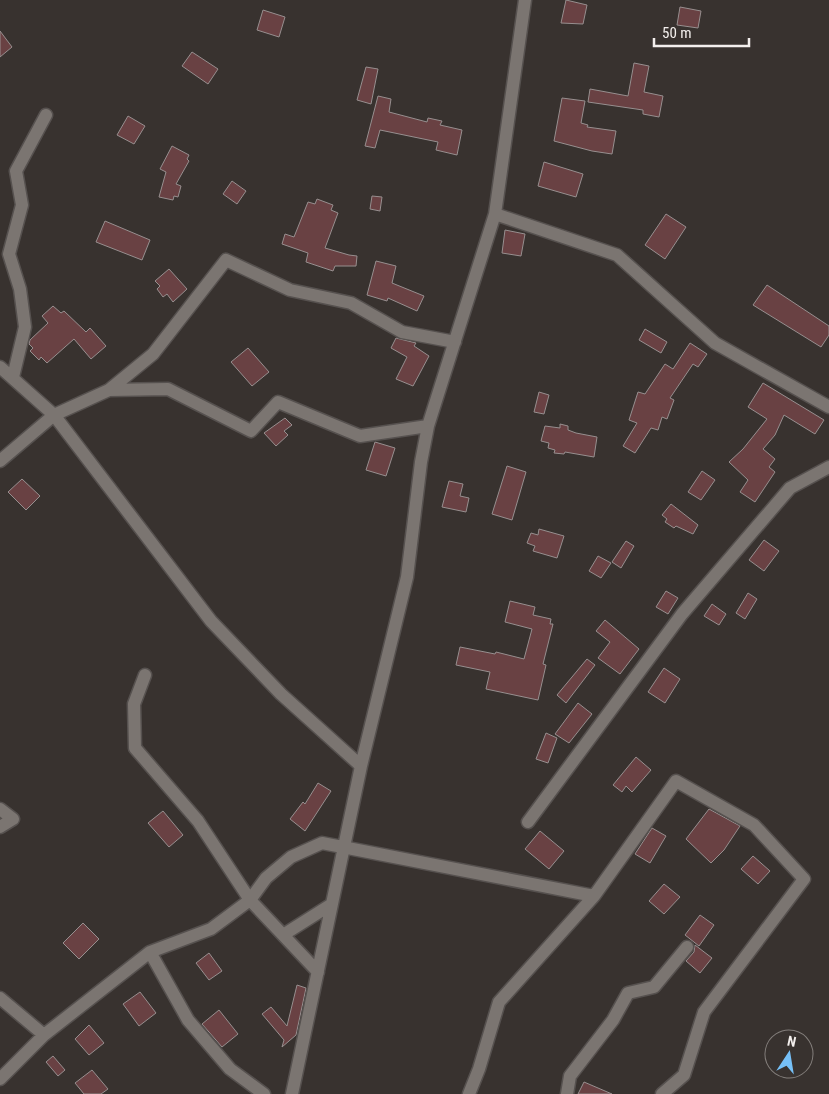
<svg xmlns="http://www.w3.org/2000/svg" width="829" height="1094" font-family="'Roboto Condensed',sans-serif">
	<rect width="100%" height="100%" fill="#38322f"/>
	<!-- building -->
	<path fill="#694143" stroke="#978f8f" d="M566,0l21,5 -4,19 -22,-1z
		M680,7l21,4 -3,17 -21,-3z
		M263,10l22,7 -6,20 -22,-7z
		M0,31l12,16 -12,10z
		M192,52l26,17 -10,15 -26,-18z
		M634,63l15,3 -5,26 19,4 -4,21 -16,-3v-4l-55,-8 2,-13 38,7z
		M366,67l12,2 -7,35 -14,-4z
		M378,96l13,3 -2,13 38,10 1,-4 14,3 -2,4 22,5 -5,25 -21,-5 2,-8 -58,-12 -5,18 -10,-2z
		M562,98l23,3 -4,22 7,2 -1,2 29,4 -4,23 -20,-3 -38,-10z
		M128,116l17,10 -11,18 -17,-9z
		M172,146l17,9 -2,4 2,2 -13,23 5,2 -3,11 -4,-1 -1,4 -14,-3 7,-25 -6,-3z
		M544,162l39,12 -7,23 -38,-11z
		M232,181l14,10 -9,13 -14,-10z
		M372,196l10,1 -2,14 -10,-2z
		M317,199l16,6 -2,5 7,3 -13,35 24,7 8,1 -1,10h-21l-2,5 -27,-9 2,-9 -26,-9 3,-10 9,3 14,-35 7,2z
		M666,214l20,13 -21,32 -20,-14z
		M105,221l45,19 -8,20 -46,-18z
		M505,230l20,4 -4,22 -19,-3z
		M376,261l20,5 -4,17 32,13 -7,15 -29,-13 -1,3 -20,-6z
		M169,269l18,20 -14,13 -6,-8 -4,3 -6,-8 3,-3 -5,-5z
		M767,285l62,41v9l-8,12 -68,-42z
		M53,306l8,7 3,-2 22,21 4,-4 16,18 -15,13 -17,-20 -27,24 -6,-6 -2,3 -9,-9 3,-3 -4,-4 1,-4 18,-17 -6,-7z
		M645,329l22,13 -6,11 -22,-13z
		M396,338l20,5 -2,3 15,10 -16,30 -17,-7 11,-22 -16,-9z
		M690,343l17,11 -9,13 -5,-3 -23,34 4,2 -7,19 -5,-2 -4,13 -7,-2 -16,25 -12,-7 14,-23 -8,-3 9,-28 7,2 20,-30 8,5z
		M248,348l21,24 -17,14 -21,-24z
		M763,383l61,37 -9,14 -31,-19 -9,20 -12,14 12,10 -6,8 6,5 -20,30 -15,-10 8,-12 -19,-18 14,-13 24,-30 -19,-12z
		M539,392l10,3 -5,19 -10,-2z
		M285,418l7,7 -8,6 4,4 -12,11 -12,-13z
		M560,424l8,2v4l8,3 21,4 -3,20 -29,-5 -1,2 -10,-1 1,-3 -7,-2 1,-5 -8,-2 4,-15 15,2z
		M375,442l20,6 -9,28 -20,-6z
		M507,466l19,6 -14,48 -20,-6z
		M702,471l13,9 -14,20 -13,-8z
		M22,479l18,17 -14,14 -18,-18z
		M449,481l14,3 -3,12 9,2 -3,14 -24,-5z
		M671,504l27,21 -5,9 -17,-8 -2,2 -9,-6 2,-3 -5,-4z
		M539,529l25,7 -7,22 -24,-7 2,-5 -8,-3 4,-10 7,2z
		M764,540l15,11 -15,20 -15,-11z
		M626,541l8,5 -13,22 -9,-6z
		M598,556l13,7 -10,15 -12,-7z
		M666,591l12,7 -10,16 -12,-7z
		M748,593l9,6 -12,20 -9,-6z
		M510,601l25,6 -2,8 18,4 -1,5h3l-10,40 3,1 -8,35 -52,-11 4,-17 -34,-7 4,-18 35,7 1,-2 28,7 8,-30 -27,-7z
		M712,604l14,10 -7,11 -15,-9z
		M605,620l34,29 -19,25 -22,-16 12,-16 -14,-11z
		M587,659l8,6 -29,38 -9,-8z
		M664,668l16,11 -15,24 -17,-11z
		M578,703l14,11 -23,29 -14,-9z
		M546,733l11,5 -9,25 -12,-4z
		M636,757l15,13 -19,22 -6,-6 -4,6 -9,-7z
		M318,783l13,8 -26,40 -15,-12 13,-17 2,2z
		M709,809l31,17 -16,24 -13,13 -25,-24z
		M163,811l20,24 -14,12 -21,-24z
		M652,828l14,8 -16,27 -15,-9z
		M540,831l24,20 -15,18 -24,-20z
		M753,856l17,15 -12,13 -17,-15z
		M664,884l16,13 -16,17 -15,-13z
		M700,915l14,10 -15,21 -14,-11z
		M83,923l16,16 -20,20 -16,-16z
		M695,945l17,13 -12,15 -14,-12 8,-9z
		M209,953l13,18 -13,9 -13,-17z
		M297,985l9,3 -10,47 -14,12 2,-7 -22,-26 9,-7 16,19z
		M140,992l16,21 -17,13 -16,-22z
		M219,1010l19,24 -16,13 -20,-23z
		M89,1025l15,18 -15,12 -14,-16z
		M53,1056l12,14 -7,6 -12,-14z
		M92,1070l16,19 -7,5h-17l-9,-11z
		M584,1082l28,12h-34z"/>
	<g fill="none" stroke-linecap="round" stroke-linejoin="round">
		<!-- street casing -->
		<g stroke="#56514f" stroke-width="15">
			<path id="street" d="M495,214l122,41 98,88 114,64
				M0,367l54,48 55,-25 59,-1 83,42 27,-29 82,34 68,-10
				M13,377l12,-50 -5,-38 -11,-35 13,-49 -6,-34 30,-56
				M109,390l44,-36 73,-94 64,30 61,13 51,29 53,10
				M0,461l54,-46 157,206 70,73 80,72
				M145,675l-11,29 1,44 63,73 52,79 68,72
				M0,809l13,10 -13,8
				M528,822l154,-208 108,-126 39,-21
				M283,935l49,-31
				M150,952l38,68 42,49 34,25
				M0,998l44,37
				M0,1079l44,-44 106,-83 61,-23 39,-29 16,-22 25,-21 31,-14 272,53
				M292,1094l69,-328 46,-189 14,-115 7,-36 67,-212 30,-214
				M469,1094l10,-25 20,-67 95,-106 82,-115 78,44 50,54 -100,133 -20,63 -22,19
				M567,1094l3,-18 43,-56 15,-27 26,-6 33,-40"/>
		</g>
		<!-- street -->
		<use href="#street" stroke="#7b7571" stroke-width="12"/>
	</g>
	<!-- north arrow -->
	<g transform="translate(789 1054) rotate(12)"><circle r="24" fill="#38322f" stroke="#837e7b"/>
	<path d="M0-4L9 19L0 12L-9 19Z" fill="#76c0f7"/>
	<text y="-8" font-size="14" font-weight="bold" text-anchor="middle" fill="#f3efed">N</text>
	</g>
	<!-- scale -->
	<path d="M654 38v8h95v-8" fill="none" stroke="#f3efed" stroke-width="2.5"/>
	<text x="662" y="38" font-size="15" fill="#f3efed" stroke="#38322f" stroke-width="4" paint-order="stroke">50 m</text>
</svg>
